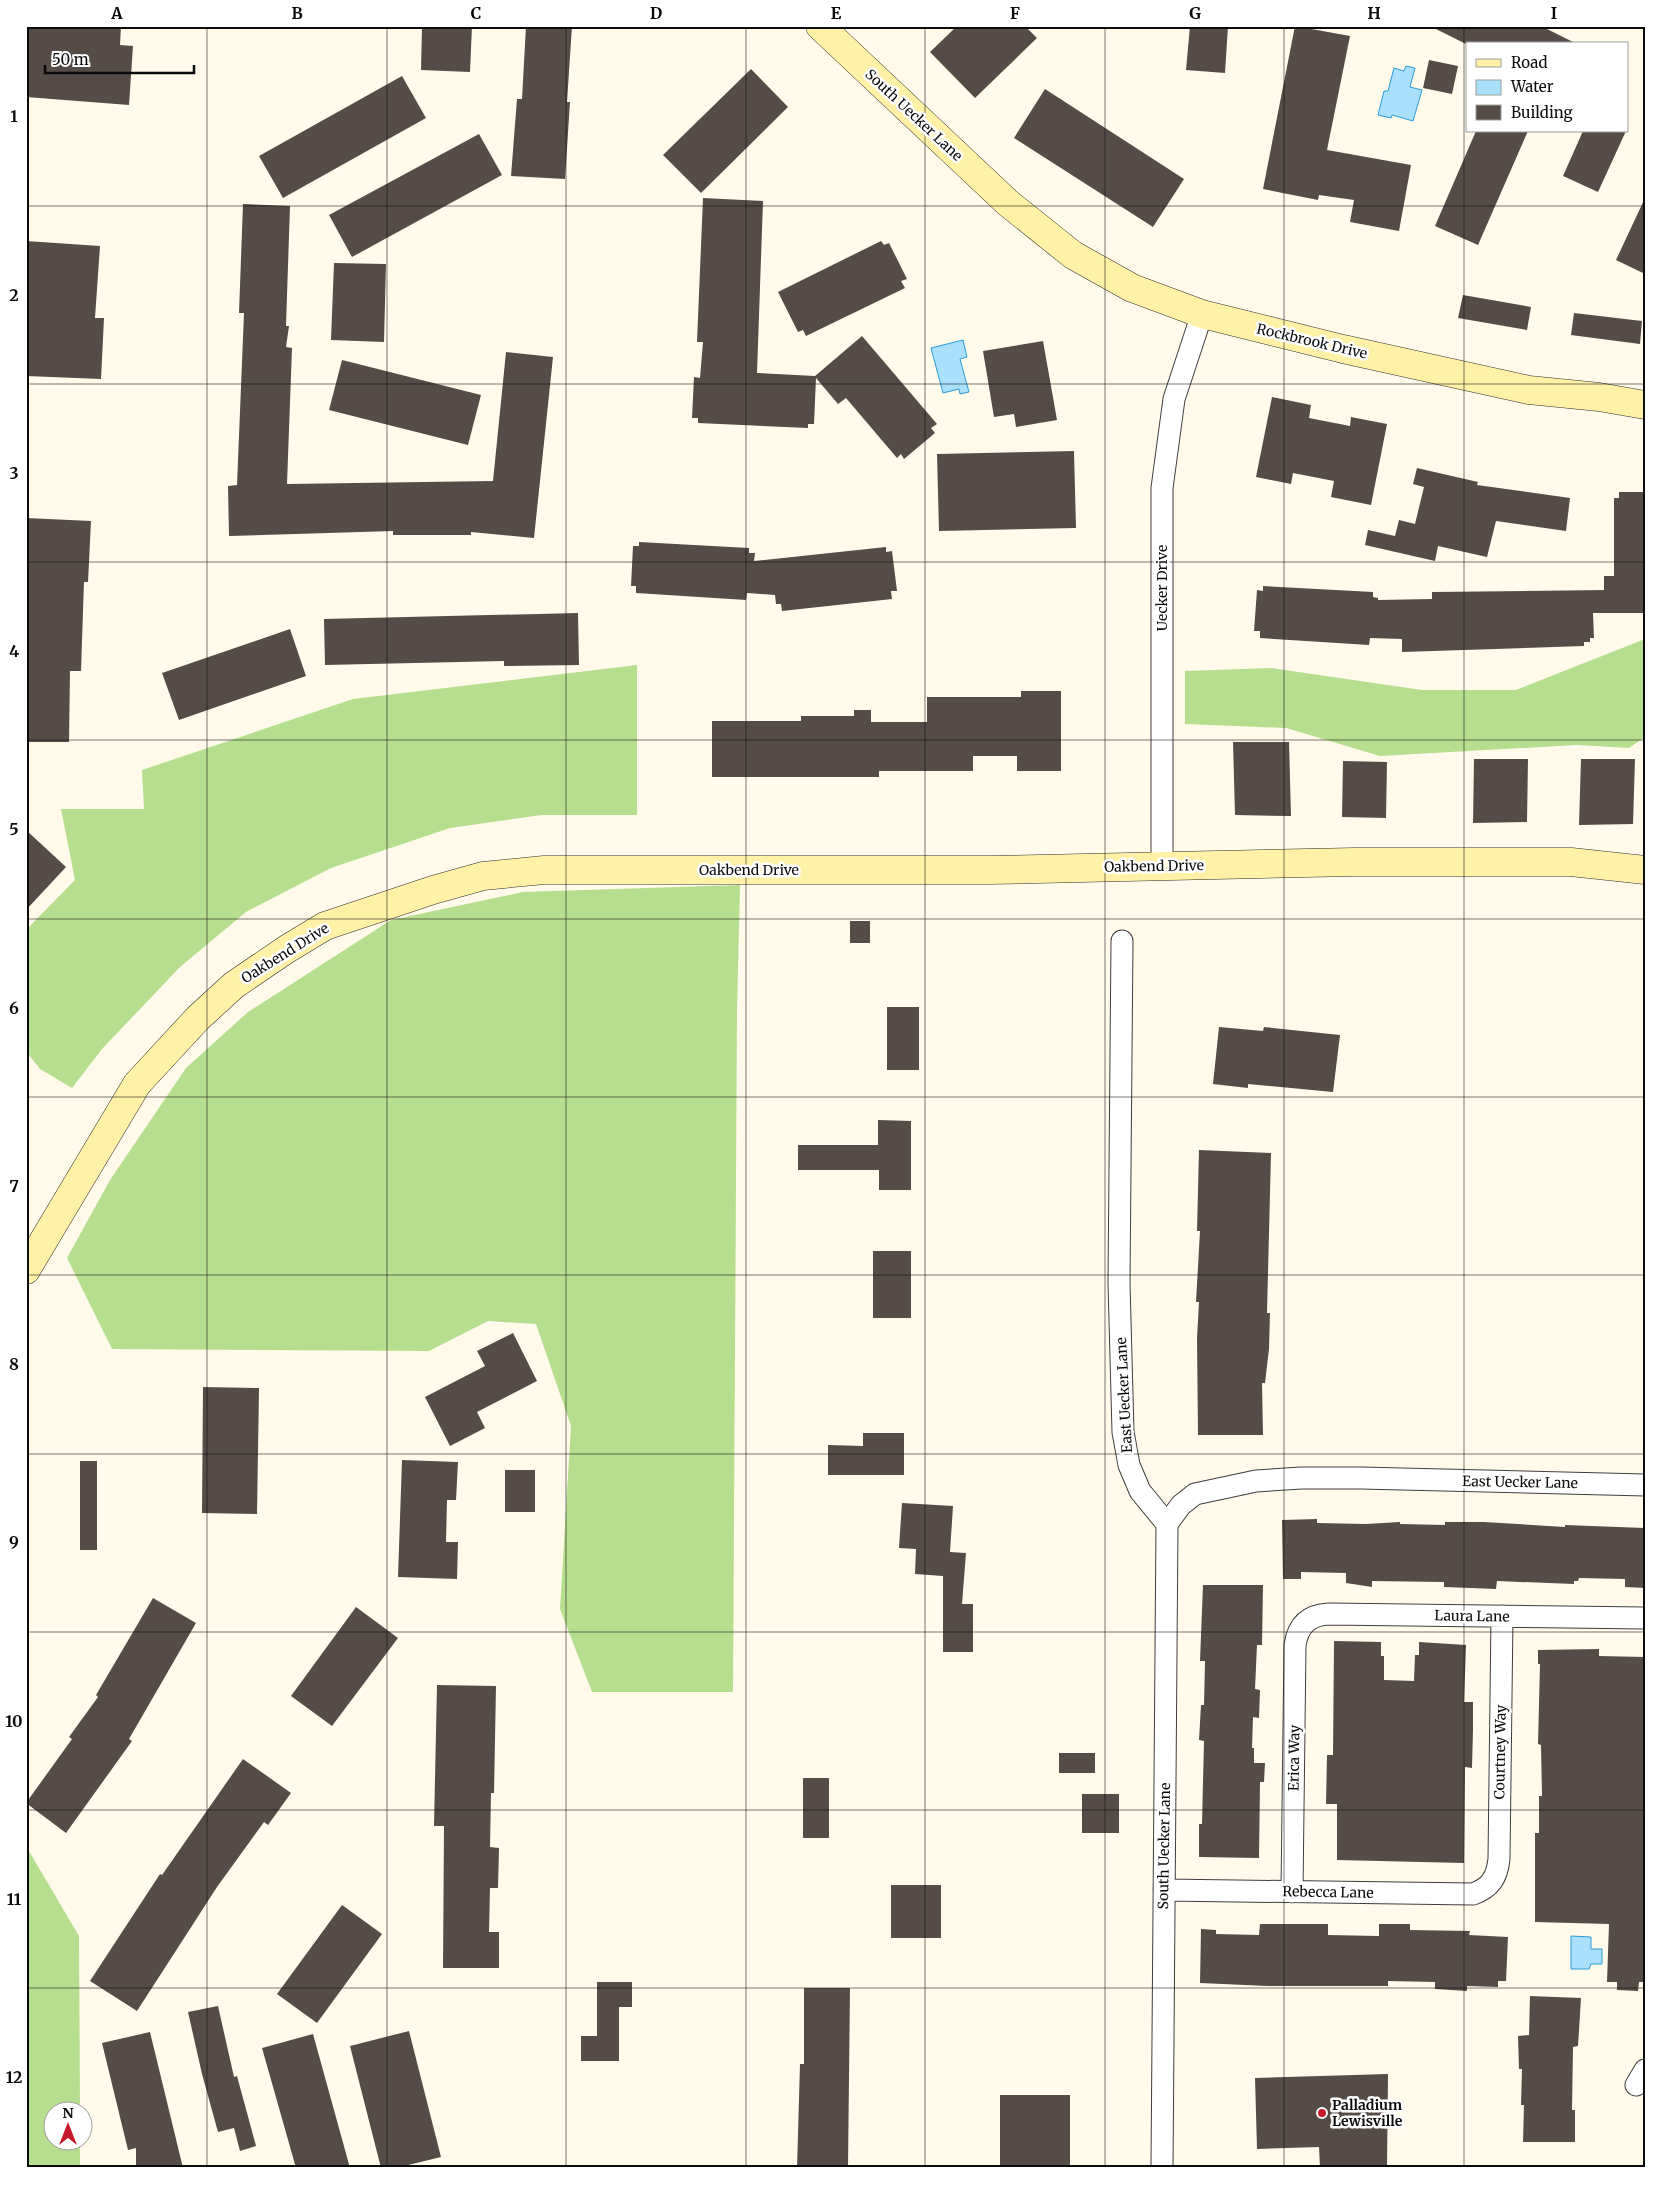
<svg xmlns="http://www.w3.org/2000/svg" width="1671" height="2194" font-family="Merriweather,serif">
	<rect width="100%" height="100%" fill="#fffaea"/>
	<!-- forest -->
	<path fill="#b6de8f" d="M1645,639v98l-16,11 -52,-3 -197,11 -94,-28 -101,-4v-53l86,-3 151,22h94z
		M637,665v150h-96l-91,13 -119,40 -85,44 -66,55 -78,82 -30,39 -32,-19 -14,-18v-121l49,-50 -14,-71h83l-2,-39 211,-71z
		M740,885l-3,127 -4,680h-141l-32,-83 11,-183 -35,-102 -48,-3 -59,30 -317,-2 -45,-91 43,-78 76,-112 62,-56 143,-92 132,-28z
		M26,1846l53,90 1,175 -28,1v30h28v26h-54z"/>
	<!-- water -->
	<path fill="#aae0fb" stroke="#2c9ad7" d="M1406,66l9,2 -5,19 12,3 -9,31 -21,-6 -1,3 -13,-3 6,-24h4l6,-23 10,3z
		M963,340l4,17 -7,2 9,33 -9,2 -1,-5 -16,4 -12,-45z
		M1571,1936l20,1v12h11v15h-11l-2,5h-18z"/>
	<!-- building -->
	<path fill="#554c47" d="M26,26h95l-1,19 13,1 -4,59 -103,-8z
		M422,26h50l-2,46 -49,-2z
		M526,26h46l-5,76h3l-5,77 -54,-3 6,-77h5z
		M957,26h68l12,12 -62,60 -45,-46z
		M1190,26h38l-3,47 -39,-3z
		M1295,26l55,10 -23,114 84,15 -12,66 -49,-9 4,-22 -35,-5 -1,5 -55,-11z
		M1430,26h111l36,18h-111z
		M1429,60l29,6 -6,28 -29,-6z
		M751,69l37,38 -87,86 -38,-38z
		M402,76l24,42 -143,80 -24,-42z
		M1045,89l139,90 -31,48 -139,-89z
		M1476,131h52l-50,114 -43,-19z
		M1583,131h43l-28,61 -35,-16z
		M479,134l23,41 -150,82 -23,-42z
		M703,198l60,3 -6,172 58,3 47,-40 75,88 -6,4 4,5 -31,26 -3,-5 -4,4 -51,-60 -8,6 -22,-26 -2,46h-6v4l-110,-5v-5h-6l2,-41 6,1 3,-36h-6z
		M1645,198v76l-29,-14z
		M243,204l47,2 -4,120h3l-3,21 6,1 -5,136 206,-3 13,-129 47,5 -19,181 -63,-6v3h-78v-4l-164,5 -1,-50 9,-1 7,-172h-5z
		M26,241l74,5 -5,72h9l-3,61 -75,-3z
		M881,241l3,4 5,-2 18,36 -6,2 4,7 -99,48 -3,-6 -5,2 -20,-40z
		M334,263l52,1 -2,78 -53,-2z
		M1463,295l68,12 -4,23 -69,-12z
		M1574,313l68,8 -2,23 -69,-9z
		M1043,341l14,79 -41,7 -2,-13 -20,3 -11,-66z
		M342,360l139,35 -13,50 -139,-35z
		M1272,397l39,8 -2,13 41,8 1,-9 36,7 -16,81 -40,-8 3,-16 -41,-8 -2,11 -35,-7z
		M1074,451l2,77 -137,3 -2,-77z
		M1417,468l61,14 -1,3 93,13 -4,33 -70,-10 -9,36 -49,-11 -3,15 -70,-16 3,-15 27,6 4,-16 16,4 9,-37 -11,-3z
		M1619,492h26v121h-52l1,25h-4v4h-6v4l-182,6v-13l-32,-1 -1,7 -109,-7v-7h-6l3,-41 6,1v-5l110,6v5l5,1v2l54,-1v-7l172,-2v-14h10v-78h5z
		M26,518l65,3 -3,61h-4l-3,89h-11l-1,71h-43z
		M639,542l110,6v5h6l-1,8 132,-14v5l6,-1 5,40h-6l1,8 -110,12 -1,-7h-5l-1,-9 -28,-2 -1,7 -110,-7v-7h-5l2,-40h6z
		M578,613l1,52 -75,1v-5l-179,4 -1,-46z
		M290,629l16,47 -127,44 -17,-47z
		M1021,691h40v80h-44v-15h-44v15h-94v6h-167v-56h89v-5h53v-6h17v12h56v-25h94z
		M1233,742h56l2,74 -56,-1z
		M1474,759h54l-1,63 -54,1z
		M1581,759h54l-2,65 -54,1z
		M1343,761l44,1 -1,56 -44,-1z
		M26,830l40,37 -40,43z
		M850,921h20v22h-20z
		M887,1007h32v63h-32z
		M1219,1027l44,4 1,-4 76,8 -7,57 -85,-8v4l-35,-4z
		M878,1120l33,1v69h-32v-20h-81v-25h80z
		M1199,1150l72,3 -4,160h3l-1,36 -4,34h-3l1,52h-65l-1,-97 2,-36h-3l4,-71h-3z
		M873,1251h38v67h-38z
		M513,1333l24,48 -60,31 8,16 -35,18 -25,-49 60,-31 -8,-15z
		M203,1387l56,1 -2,126 -55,-1z
		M863,1433h41v42h-76v-30l35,1z
		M402,1460l56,2 -2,38h-9l-1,42h12l-1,37 -59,-2z
		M80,1461h17v89h-17z
		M505,1470h30v42h-30z
		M902,1503l51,3 -3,46 16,1 -4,51h11v48h-30v-76l-28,-2 1,-25 -17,-1z
		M1317,1519v4l49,1 34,-2v2l45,1v-3h39l81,5v-2l80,3v60l-20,-1v-8l-46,-1 -1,3h-4v3l-77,-3 -1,8 -52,-2v-5l-72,-1v6l-26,-4v-10l-45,-1v7h-18l-1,-59z
		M1203,1585h60l-1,60h-5l-2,44 5,1 -1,28 -6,-1 -1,31h2v15h11l-1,19h-4l-1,76 -60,-1v-33h3l2,-83 -5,-1 2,-35h3l1,-44h-5z
		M153,1598l43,25 -67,116 3,2 -66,92 -40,-30 46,-64 -3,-2 29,-40 -2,-2z
		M356,1607l42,31 -66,88 -41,-30z
		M1334,1641l47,1v14h3v24l30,1 1,-26h4v-13l47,3 -2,57h9v28l-1,38 -7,-1 -1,96 -127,-3v-56h-11l1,-49h6z
		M1599,1649v7l46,1v325h-6l-1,9 -21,-1v-8h-10l2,-58 -74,-2v-89h4v-37h3l-1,-51 -3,-1 2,-80h-2v-14z
		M437,1685l59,1 -2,107h-3l-1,54 9,1 -1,40h-8l-1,44h10v36h-56l1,-142h-10z
		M1059,1753h36v20h-36z
		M243,1759l48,34 -23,32 -4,-3 -47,65 -80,124 -47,-30 70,-107 2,1z
		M803,1778h26v60h-26z
		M1082,1794h37v39h-37z
		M891,1885h50v53h-50z
		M342,1905l40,29 -65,89 -40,-29z
		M1260,1924h68v11l51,1v-12h31v6l60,1 -1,4 39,2 -2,44h-8v6l-31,-1v5l-32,-2v-7l-47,-1v5h-120l-68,-3 1,-54 15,1v4l43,1z
		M597,1982h35v25h-13v54h-38v-25h16z
		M804,1988h46l-2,180h-51l3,-104h4z
		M1530,1996l51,2 -3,48 -5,1 -1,63h3v32h-52l1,-37h-3l1,-36h-3l-1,-33 11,-1z
		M218,2006l16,71 3,-1 19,70 -16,5 -6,-23 -16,4 -16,-58 -14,-62z
		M409,2031l32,126 -45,11h-15l-31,-122z
		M150,2032l33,136h-47v-20l-8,2 -26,-107z
		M313,2034l37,134h-54l-34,-120z
		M1388,2074l-1,94h-67l-1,-21 -62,2 -2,-71z
		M1000,2095h70v73h-70z"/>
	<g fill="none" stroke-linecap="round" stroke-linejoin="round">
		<!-- street casing -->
		<g stroke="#3e3e3e" stroke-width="23">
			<path id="street" d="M1162,867v-379l12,-89 28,-85
				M1122,941l-3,342 4,149 6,33 11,26 27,33
				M1167,1524l14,-19 14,-11 61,-13 45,-3h60l284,7
				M1164,1890l309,4c17,-6 24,-16 26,-35l3,-243
				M1292,1892l3,-247c3,-20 14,-30 34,-31l316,4
				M1636,2085l9,-15
				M1162,2168l5,-644"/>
		</g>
		<!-- secondary casing -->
		<g stroke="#2d2d2d" stroke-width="29">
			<path id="secondary" d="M820,26l188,177 65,52 59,33 70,26 141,35 186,41 70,7 46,8
				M26,1270l111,-186 61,-66 36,-33 53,-36 38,-23 108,-36 50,-14 61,-6h446l364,-8h217l74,8"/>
		</g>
		<!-- street -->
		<use href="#street" stroke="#fff" stroke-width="21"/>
		<!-- secondary -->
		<use href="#secondary" stroke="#fff1a5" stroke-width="28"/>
	</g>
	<!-- grid -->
	<path fill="none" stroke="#0b0b0b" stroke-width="1" stroke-opacity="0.55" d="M207,26v2142M387,26v2142M566,26v2142M746,26v2142M925,26v2142M1105,26v2142M1284,26v2142M1464,26v2142M26,206h1619M26,384h1619M26,562h1619M26,740h1619M26,919h1619M26,1097h1619M26,1275h1619M26,1454h1619M26,1632h1619M26,1810h1619M26,1988h1619"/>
	<!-- markers -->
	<circle fill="#c51a29" stroke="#fff" stroke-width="2" cx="1322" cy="2113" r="5"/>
	<g text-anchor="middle" stroke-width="5" stroke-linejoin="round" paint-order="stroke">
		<!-- street labels -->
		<g font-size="14" fill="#0b0b0b" stroke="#fff">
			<text transform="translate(914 115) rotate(43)" y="5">South Uecker Lane</text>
			<text transform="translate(1312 341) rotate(13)" y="5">Rockbrook Drive</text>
			<text transform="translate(1162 588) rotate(-90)" y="5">Uecker Drive</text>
			<text transform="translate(1154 866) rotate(-1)" y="5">Oakbend Drive</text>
			<text x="749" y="875">Oakbend Drive</text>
			<text transform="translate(285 953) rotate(-32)" y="5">Oakbend Drive</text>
			<text transform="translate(1124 1395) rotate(-93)" y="5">East Uecker Lane</text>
			<text transform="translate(1520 1482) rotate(1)" y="5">East Uecker Lane</text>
			<text transform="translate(1472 1616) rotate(1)" y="5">Laura Lane</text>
			<text transform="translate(1500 1752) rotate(-89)" y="5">Courtney Way</text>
			<text transform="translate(1294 1758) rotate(-89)" y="5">Erica Way</text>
			<text transform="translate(1164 1846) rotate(-89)" y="5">South Uecker Lane</text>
			<text transform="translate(1328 1892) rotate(1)" y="5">Rebecca Lane</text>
		</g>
		<!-- poi labels -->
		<g font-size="14" font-weight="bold" fill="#0b0b0b" stroke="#fff" text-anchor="start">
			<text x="1332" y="2110">Palladium<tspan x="1332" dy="16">Lewisville</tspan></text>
		</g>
	</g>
	<!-- border -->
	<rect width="1671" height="2194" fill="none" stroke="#ffffff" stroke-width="55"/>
	<!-- legend -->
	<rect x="1466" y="42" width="162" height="90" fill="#ffffff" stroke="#9d9d9d"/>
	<rect x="1476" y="59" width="25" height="8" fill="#fff1a5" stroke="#9d9d9d"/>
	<text x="1511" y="68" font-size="15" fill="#0b0b0b">Road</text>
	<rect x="1476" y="80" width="25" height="15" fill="#aae0fb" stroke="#9d9d9d"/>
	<text x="1511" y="92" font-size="15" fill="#0b0b0b">Water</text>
	<rect x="1476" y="105" width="25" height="15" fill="#554c47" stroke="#9d9d9d"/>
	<text x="1511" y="118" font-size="15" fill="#0b0b0b">Building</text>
	<!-- north arrow -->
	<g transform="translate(68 2126)"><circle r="24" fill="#ffffff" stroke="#9d9d9d"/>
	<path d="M0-4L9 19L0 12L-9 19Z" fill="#c51a29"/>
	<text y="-8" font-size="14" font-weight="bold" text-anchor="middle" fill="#0b0b0b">N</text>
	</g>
	<!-- scale -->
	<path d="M45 65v8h149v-8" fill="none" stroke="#0b0b0b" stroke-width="2.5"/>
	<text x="52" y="65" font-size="15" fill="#0b0b0b" stroke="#ffffff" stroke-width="4" paint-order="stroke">50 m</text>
	<rect x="28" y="28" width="1616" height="2138" fill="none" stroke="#0b0b0b" stroke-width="2"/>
	<g font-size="16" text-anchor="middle" font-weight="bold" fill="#0b0b0b">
		<text x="117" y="19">A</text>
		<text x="297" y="19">B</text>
		<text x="476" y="19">C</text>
		<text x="656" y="19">D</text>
		<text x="836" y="19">E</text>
		<text x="1015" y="19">F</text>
		<text x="1195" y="19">G</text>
		<text x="1374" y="19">H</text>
		<text x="1554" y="19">I</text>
		<text x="14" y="122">1</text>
		<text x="14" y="301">2</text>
		<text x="14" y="479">3</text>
		<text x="14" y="657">4</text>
		<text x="14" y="835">5</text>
		<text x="14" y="1014">6</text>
		<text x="14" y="1192">7</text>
		<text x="14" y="1370">8</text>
		<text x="14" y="1548">9</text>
		<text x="14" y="1727">10</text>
		<text x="14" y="1905">11</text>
		<text x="14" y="2083">12</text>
	</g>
</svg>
